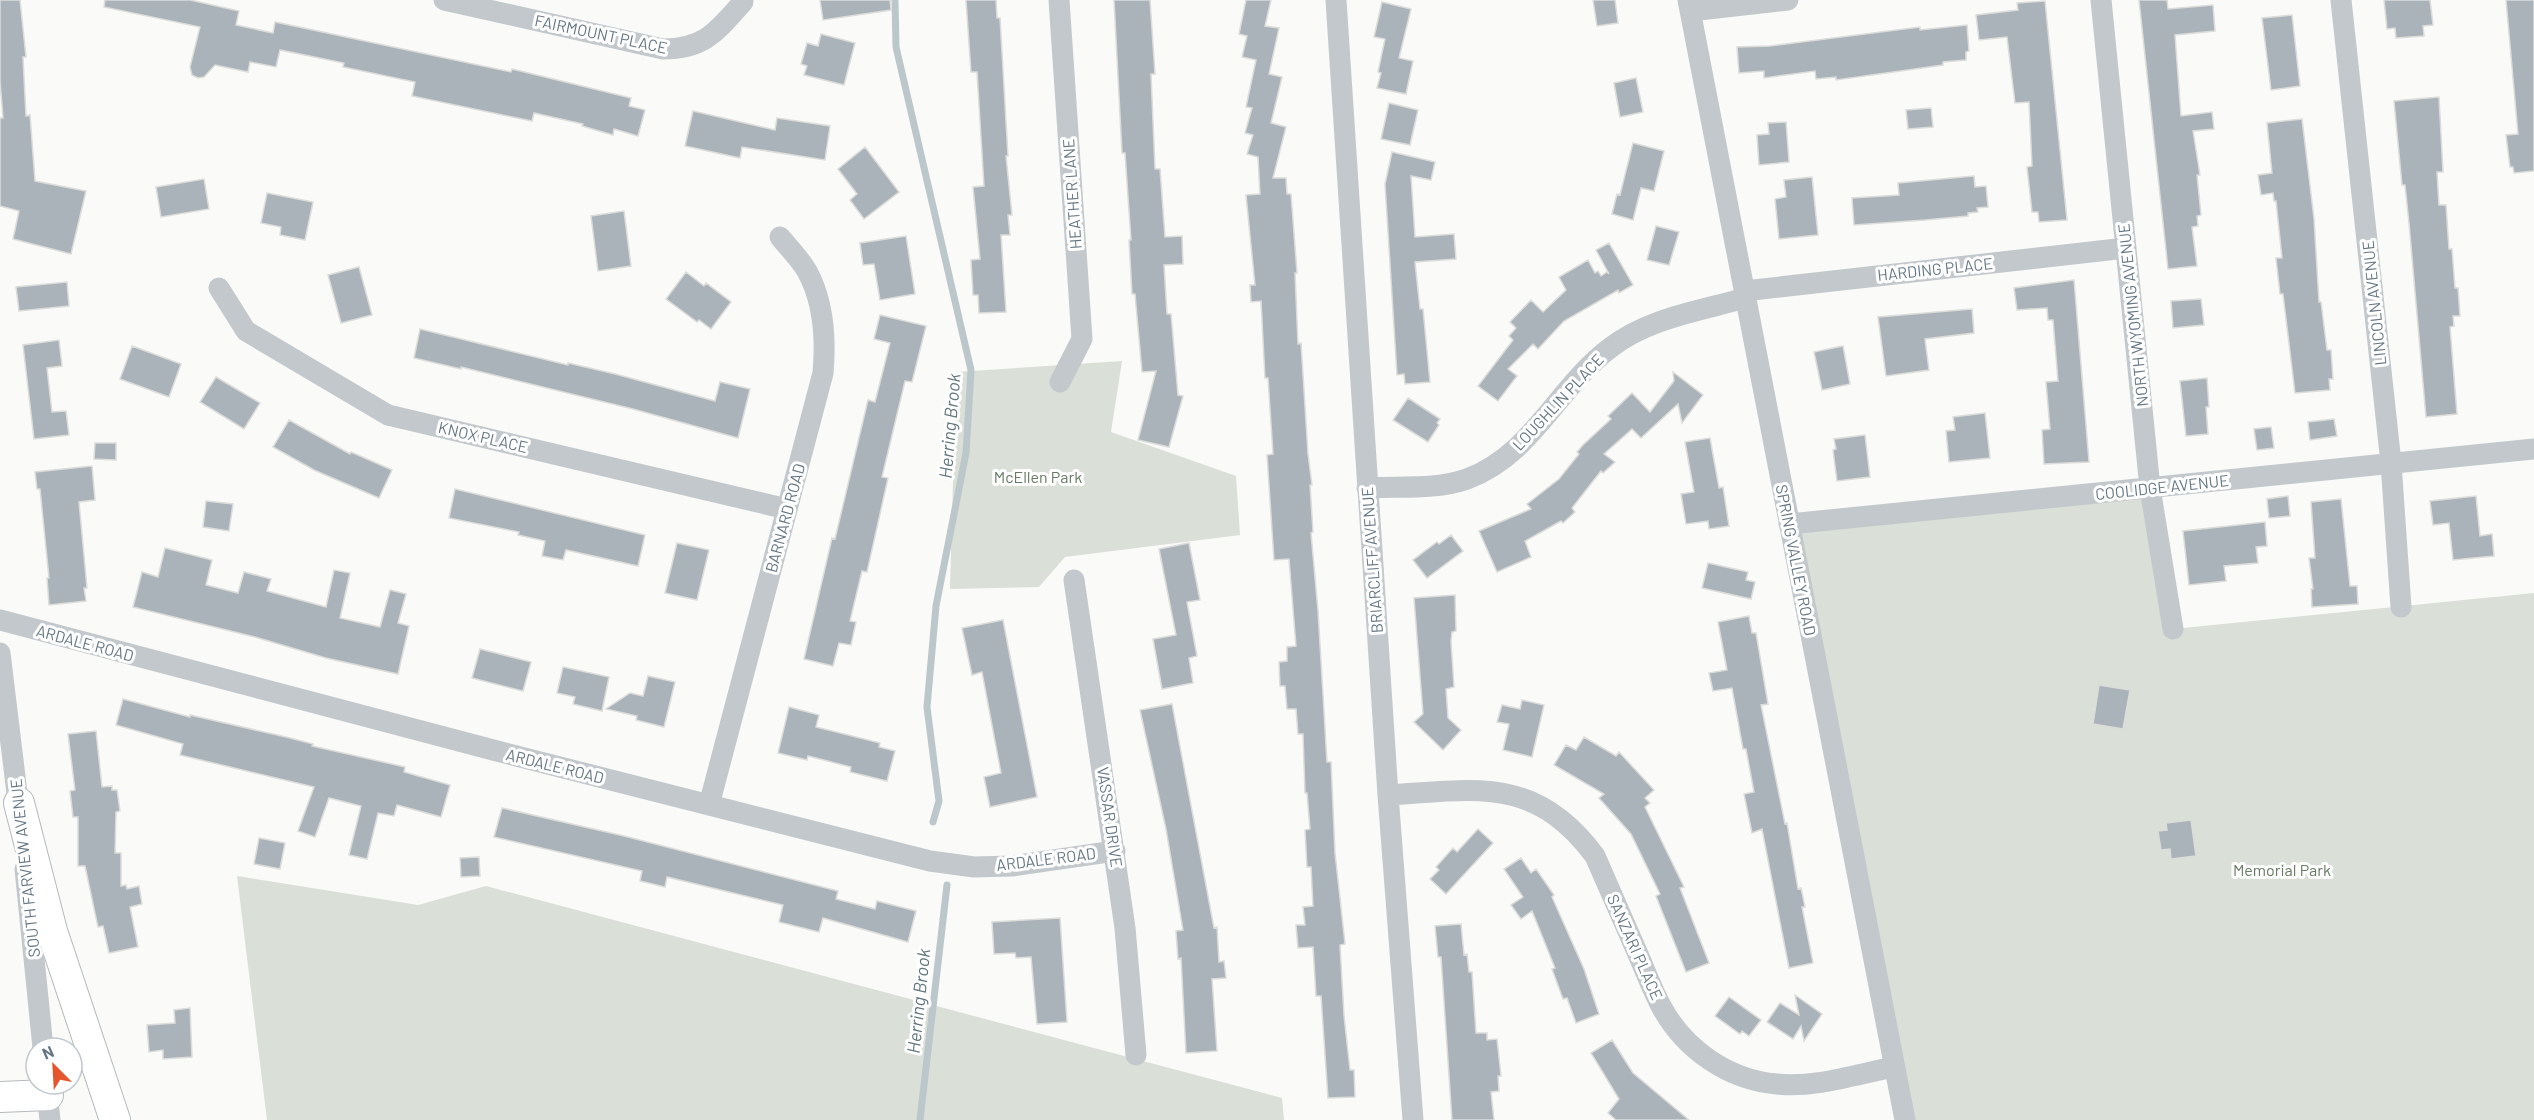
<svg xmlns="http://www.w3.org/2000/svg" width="2534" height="1120" font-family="Barlow,sans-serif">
	<rect width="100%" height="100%" fill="#fafaf8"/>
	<!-- green -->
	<path fill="#dadfd7" d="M1122,361l-11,71 125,44 4,59 -175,22 -26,30 -89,2 6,-217z
		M2150,488l23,141 361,-36v527h-630l-115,-596z
		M237,876l181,29 68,-19 796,212 2,22h-1017z"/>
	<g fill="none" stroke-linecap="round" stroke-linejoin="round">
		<!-- stream -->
		<path stroke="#bbc7cb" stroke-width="7" d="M895,0l1,47 75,323 -5,83 -30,153 -9,101 12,94 -6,21
			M920,1120l27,-235"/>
	</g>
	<!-- building -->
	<path fill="#aab3b9" stroke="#dcdcda" stroke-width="1.5" d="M0,0h20l6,57h-3l3,59 4,-1 5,66 51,10 -15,63 -58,-15 6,-28 -19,-5v-88h3l-3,-37z
		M105,0h85l49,11 -3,14 37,8 2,-11 236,50 1,-3 119,29 -2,8 16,4 -7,26 -24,-7 -1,6 -31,-9 1,-2 -49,-11 -2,8 -120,-25 3,-14 -72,-15 1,-4 -64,-13 -4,17 -26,-5 -2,10 -33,-7 -11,12 -6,1 -6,-3 -2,-8 10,-40 -96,-20z
		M820,0h70l1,10 -68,10z
		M966,0h30l1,18h3l8,138h-2l6,59h-4l2,20h-9l5,77 -27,1 -1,-18h-5l-2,-35 9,-1 -7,-72 11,-1 -7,-114h-6z
		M1114,0h36l5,74h-4l4,95h5l5,68 17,-1 1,28 -19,1 3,49h4l7,81 5,1 -14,51 -31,-7 18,-69 -14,1 -7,-78h-3l-3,-54h2l-6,-87h-3z
		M1246,0h25l-6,26 14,2 -10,46 13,3 -11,46 15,4 -13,51h13l1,16h4l6,79h-2l3,71 3,-1 7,111 4,31h-2l3,47 -2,1 7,78 9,151h4l4,91 10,91 -5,1 4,71 6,54h4l1,27 -27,1 -7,-102h-5l-3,-49 -15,1 -2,-23h9l-2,-18 10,-1 -2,-39h-4l-2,-37 5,-1 -3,-36h-2l-2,-59h-5l-2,-25h-9l-2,-23h-5l-1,-24 8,-1v-14l9,-1 -7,-87 -15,1 -7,-105 6,-1 -5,-76h-3l-4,-77 -10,1 -1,-17h5l-9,-90 14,-1 -2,-37 -11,-3 6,-19 -8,-2 7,-25 -6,-1 10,-47 -14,-3 5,-21 -8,-2z
		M1593,0h22l3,23 -21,3z
		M2139,0h28l1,9 45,-4 2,26 -40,4 6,81 31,-4 2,17 -21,2 7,44h-3l4,40 -4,1 1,10 -6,1 5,39 -29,3z
		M2384,0h46l3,25 -10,1 1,10 -28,2 -1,-10 -8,1z
		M2506,0h28v171l-20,2 -1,-6h-3l-4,-32 12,-1z
		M2045,1l22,219 -28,2 -1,-10h-6l-5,-45 5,-1 -3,-64 -14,1 -8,-66 -28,3 -3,-25 42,-5 -1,-7z
		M1382,2l29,7 -12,49 14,3 -7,33 -29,-6 4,-15 -3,-1 7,-33 -11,-2z
		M2292,15l8,71 -29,4 -9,-72z
		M1967,25l2,26 -3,1v8l-23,2v3l-107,15v-3l-20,2 -1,-8 -51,7v-7l-25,2 -2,-26 33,-1 150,-19v3z
		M821,34l34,9 -11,42 -40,-10 3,-9 -6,-2 6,-21 11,3z
		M1636,78l7,34 -23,5 -6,-34z
		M2439,97l4,75h-6l2,33h7l3,44h3l3,39h3l2,28h-7l1,10 -4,1 7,87 -31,3 -17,-194 -4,-38h-3l-8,-84z
		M1389,103l29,7 -8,35 -29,-6z
		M1931,108l2,19 -25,2 -2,-19z
		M693,111l82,19 2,-12 53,8 -5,34 -83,-13 -2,11 -55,-12z
		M2302,119l12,100 5,83h2l6,48h4l2,29h-4l1,11 -35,3 -12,-99h-3l-4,-36h6l-6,-57h-2l-1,-8 -12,2 -3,-20 14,-2 -5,-50z
		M1786,122l3,40 -30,3 -2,-30 12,-1 -1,-11z
		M1633,143l31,8 -10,40 -13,-3 -8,32 -21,-6 5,-20 3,1z
		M865,147l34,45 -35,27 -14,-19 7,-6 -19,-25z
		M1392,152l43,10 -4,18 -20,-4 4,61 39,-3 2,25 -41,3 5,47h3l7,73 -25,2 -1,-10 -7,1 -12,-191z
		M1974,176l1,11 11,-1 2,21 -11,1 1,4 -10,1v3l-43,4 -71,5 -2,-27 47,-3 -1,-12z
		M1812,177l6,58 -39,4 -4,-40 11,-2 -2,-17z
		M204,179l5,30 -48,8 -5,-30z
		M267,193l46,9 -8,38 -25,-5 1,-8 -20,-4z
		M624,211l7,55 -33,5 -7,-55z
		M1656,226l23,6 -10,33 -22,-5z
		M906,236l9,58 -35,6 -6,-36 -11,1 -3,-22z
		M1609,243l24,42 -14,8 -1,-3 -54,31 -26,28 -5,-5 -25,25 9,7 -19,25 -20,-15 35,-46 -4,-4 7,-8 -6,-6 21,-22 12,12 23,-22 -7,-13 29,-17 7,13 3,-2 3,5 6,-4 2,2 -13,-24z
		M359,267l13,48 -31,8 -13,-48z
		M686,272l18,14 2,-3 25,19 -20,27 -12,-9 -2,2 -31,-23z
		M2074,280l15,182 -45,2 -2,-34 8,-1 -4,-47 12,-1 -5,-61h-5l-1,-12 -30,2 -3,-22z
		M67,282l2,24 -50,5 -3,-24z
		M2201,299l3,26 -31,3 -2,-27z
		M1972,309l2,24 -49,6 4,31 -43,6 -8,-59z
		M880,315l46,11 -14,56 -7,-1 -23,96 6,1 -21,94 -5,-1 -12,50 6,1 -5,23 -12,-2 -6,23 -29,-7 28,-121 3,1 33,-139 7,2 15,-59 -16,-4z
		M420,329l148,36v-2l47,11 100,27 5,-19 30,7 -12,49 -105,-29 -172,-42v2l-47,-11z
		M59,340l3,26 -15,2 5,44 14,-1 3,24 -35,4 -11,-94z
		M132,346l49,18 -12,33 -49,-18z
		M1843,346l7,38 -28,6 -8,-38z
		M1673,372l30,23 -21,28 -4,-19 -37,34 -9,-9 -28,25 11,8 -12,11 -2,-2 -29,37 3,4 -12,11 -2,-2 -36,20 6,16 -34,15 -18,-41 52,-22 -4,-5 32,-25 20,-25 -2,-2 6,-7 28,-26 -3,-3 24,-23 18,19 24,-31z
		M216,377l44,26 -16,26 -44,-27z
		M2207,378l2,29h-3l2,27 -22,2 -6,-55z
		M1408,398l32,21 -3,4 2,2 -11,17 -35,-22z
		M1985,413l5,45 -41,4 -3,-31 9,-1 -2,-13z
		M2334,419l3,17 -27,4 -2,-18z
		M289,420l61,34 1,-2 41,18 -13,28 -65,-28 -41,-23z
		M2271,427l3,21 -17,2 -3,-21z
		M1865,435l5,42 -33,4 -4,-31 3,-1 -2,-10z
		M1710,438l9,50 4,-1 6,39 -20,3 -1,-8 -22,3 -5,-30 13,-2 -9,-50z
		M95,443h21v17l-22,-1z
		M92,466l3,34 -16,2 8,86h-3l2,13 -37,4 -2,-27h2l-9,-89h-3l-2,-17z
		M455,489l190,46 -7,31 -72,-16 -3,10 -21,-4 3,-15 -27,-6 1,-3 -70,-14z
		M2288,496l2,20 -21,2 -2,-19z
		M2476,496l4,40 12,-2 2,22 -41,4 -4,-37 -16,2 -3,-24z
		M2341,499l9,87h7l1,18 -46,3 -1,-18h2l-4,-31h6l-4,-56z
		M206,501l27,3 -4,27 -26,-4z
		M2265,522l2,24 -11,1 2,16 -34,3 2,15 -37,4 -6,-54z
		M1451,535l12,16 -36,27 -14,-18 24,-18 2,2z
		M677,543l32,7 -12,50 -32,-7z
		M1189,543l11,57 -13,2 10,54 -8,2 4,25 -31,6 -9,-50 23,-4 -17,-86z
		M165,548l47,12 -6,25 32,8 6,-21 27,7 -4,12 59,16 8,-37 16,3 -10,45 40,9 10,-37 16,4 -8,29 11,3 -11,48 -72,-16 -71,-21 -122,-30 9,-35 16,5z
		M1708,563l40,9 -2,8 9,2 -4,17 -49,-11z
		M1455,595l1,36 -4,1 -1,9 3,46 -8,2 2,29 13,12 -18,20 -29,-28 9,-8 -9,-116z
		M1749,616l3,17h4l12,71 -7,1 24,119 2,-1 11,66 3,-1 4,19h-3l11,56 -24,5 -27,-139 -10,4 -8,-39 10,-2 -8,-43h-3l-11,-61 -19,3 -4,-18 18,-3 -9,-48z
		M1003,620l34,177 -47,10 -6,-30 17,-4 -19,-101 -10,3 -10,-47z
		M480,649l51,13 -8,29 -51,-13z
		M563,667l46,10 -7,34 -29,-7 2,-7 -18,-4z
		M648,676l27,6 -11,45 -28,-7 1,-4 -31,-7 24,-16 13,3z
		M2099,685l31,5 -7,39 -30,-5z
		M123,699l67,18v-2l96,22 27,7 -1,2 93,21 -1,5 46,13 -9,32 -44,-12 -3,11 -16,-3 -11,46 -18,-4 12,-49 -32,-8 -14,39 -17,-6 16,-44 -134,-32 3,-11 -67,-19z
		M1522,700l22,5 -12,52 -29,-7 6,-26 -12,-2 5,-17 18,4z
		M1172,704l42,224 3,-1 2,35 5,-1 2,17 -14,1 5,72 -31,2 -5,-95 -3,1 -2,-28 7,-1 -17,-101 -26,-119z
		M789,707l30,8 -3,12 64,16 -1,4 16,4 -8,30 -37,-9 1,-5 -43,-11 -1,4 -29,-7z
		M96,731l6,56 10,-1v4h5l3,21 -4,1 -1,41h6v33l5,-1 1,4 12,-3 3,18 -12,3 8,40 -29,6 -6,-27 -5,1 -13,-61h-7v-49h-5l-3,-26 5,-1 -7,-56z
		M1584,737l32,19 3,-4 35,38 -9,8 5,5 -5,4 39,80 -4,1 29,75 -23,9 -30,-76 4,-2 -29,-60 -32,-36 5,-4 -50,-29 12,-20 10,5z
		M502,808l122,28 214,55 -2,8 39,10 2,-8 39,10 -8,31 -85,-24 -4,14 -40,-10 4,-17 -116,-28 -2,10 -25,-6 2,-10 -148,-34z
		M2191,820l5,36 -25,3 -1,-10 -9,1 -3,-19 9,-1 -1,-7z
		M1478,829l15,14 -47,51 -16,-15 9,-9 -3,-3 17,-19 4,4z
		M259,838l26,5 -5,26 -26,-5z
		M479,857l1,19 -19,1 -1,-19z
		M1521,858l10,15 5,-4 18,26 -2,2 32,72 15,45 -23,9 -9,-25 -4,1 -11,-30 3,-1 -23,-57 -11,8 -10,-14 12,-8 -19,-28z
		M1060,918l7,104 -30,2 -6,-67 -15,1 -1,-5 -21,1 -2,-32z
		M1461,924l3,31 3,-1 2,18h3l4,61h11v7l10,-1 4,37h-3l1,15 -8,1 3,28h-42l-11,-163h-3l-3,-31z
		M1795,995l27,19 -18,27 -3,-15 -8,13 -26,-17 13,-19 19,12z
		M1729,997l32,23 -12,16 -7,-5 -2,3 -25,-18z
		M190,1008l2,49 -29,2v-9l-14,2 -2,-27 28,-2 -1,-13z
		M1612,1040l21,33 56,47h-73l-8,-7 11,-14 -28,-46z"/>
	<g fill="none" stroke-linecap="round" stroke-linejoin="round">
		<!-- highway casing -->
		<g stroke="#b4b9bd" stroke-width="32">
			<path id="highway" d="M19,803l33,128 63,189
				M0,1097l48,-2"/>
		</g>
		<!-- minor -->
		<path stroke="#c3c8cc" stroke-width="21" d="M444,0l219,49c42,0 54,-18 80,-47
			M1059,0l23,339 -22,43
			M1336,0l52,795 25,325
			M1688,0l217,1120
			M2101,0l49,488 23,141
			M2341,0l50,463 10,144
			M1690,11l98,-11
			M219,288l27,43 142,84 399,94
			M1744,291l382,-43
			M1367,488c32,-2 69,2 100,-9 65,-24 90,-91 143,-131 38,-30 90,-37 135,-50
			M1789,524l745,-75
			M1074,580l51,348 11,127
			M0,620l497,131 433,110 44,6 38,-1 103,-15
			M0,653l20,165
			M1388,795c88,-5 147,-20 207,61 14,32 28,64 42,96 8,18 15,37 24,54 23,43 67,74 116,78 39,4 80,-10 117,-17
			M709,805l114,-432c3,-34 1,-71 -16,-102 -7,-12 -18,-23 -27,-34
			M25,869l18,179
			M46,1084l4,36"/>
		<!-- highway -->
		<use href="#highway" stroke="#fff" stroke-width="30"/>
	</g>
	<g text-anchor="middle" stroke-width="6" stroke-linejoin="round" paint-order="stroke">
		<!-- street labels -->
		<g font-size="16" fill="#657683" stroke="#fff">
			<text transform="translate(601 34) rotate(12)" y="6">FAIRMOUNT PLACE</text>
			<text transform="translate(1072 194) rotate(-94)" y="6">HEATHER LANE</text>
			<text transform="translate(1935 269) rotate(-6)" y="6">HARDING PLACE</text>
			<text transform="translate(2374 303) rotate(-96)" y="6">LINCOLN AVENUE</text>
			<text transform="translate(2133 315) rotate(-96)" y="6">NORTH WYOMING AVENUE</text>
			<text transform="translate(1558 402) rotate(-47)" y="6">LOUGHLIN PLACE</text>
			<text transform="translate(483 437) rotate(13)" y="6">KNOX PLACE</text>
			<text transform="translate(2162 487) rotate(-6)" y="6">COOLIDGE AVENUE</text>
			<text transform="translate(785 518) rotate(-75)" y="6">BARNARD ROAD</text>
			<text transform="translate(1372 560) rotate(-94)" y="6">BRIARCLIFF AVENUE</text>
			<text transform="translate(1796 560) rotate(79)" y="6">SPRING VALLEY ROAD</text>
			<text transform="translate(85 643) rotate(15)" y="6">ARDALE ROAD</text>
			<text transform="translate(555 766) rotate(14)" y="6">ARDALE ROAD</text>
			<text transform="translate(1110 817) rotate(82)" y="6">VASSAR DRIVE</text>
			<text transform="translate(1046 859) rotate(-7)" y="6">ARDALE ROAD</text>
			<text transform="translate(25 868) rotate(-96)" y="6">SOUTH FARVIEW AVENUE</text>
			<text transform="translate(1635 947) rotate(66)" y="6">SANZARI PLACE</text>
		</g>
		<!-- park labels -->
		<g font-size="16" fill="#687a64" stroke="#fff">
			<text x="1038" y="483">McEllen Park</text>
			<text x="2282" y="876">Memorial Park</text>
		</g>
		<!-- water labels -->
		<g font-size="18" font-style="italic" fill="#60757c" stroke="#fff">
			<text transform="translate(950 426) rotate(-85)" y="6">Herring Brook</text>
			<text transform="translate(919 1001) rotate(-84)" y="6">Herring Brook</text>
		</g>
	</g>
	<!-- north arrow -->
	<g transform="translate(54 1066) rotate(336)"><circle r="28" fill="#ffffff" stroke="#c1c8cd" stroke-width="1.5"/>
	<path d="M0-4.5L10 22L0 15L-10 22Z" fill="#e4572e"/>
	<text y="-9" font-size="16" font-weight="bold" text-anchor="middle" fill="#657683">N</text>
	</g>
</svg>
